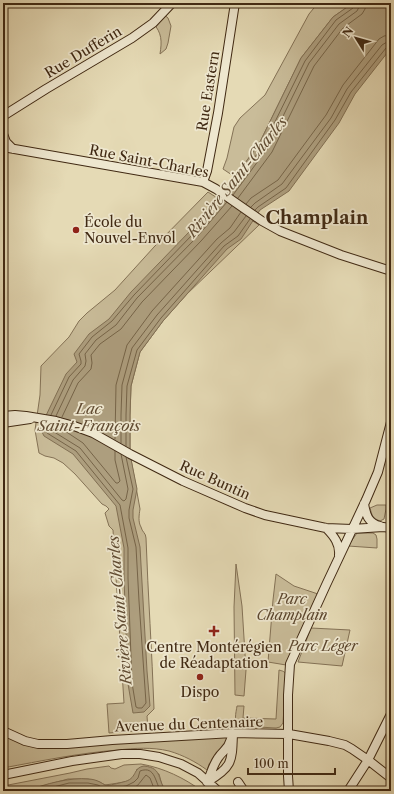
<svg xmlns="http://www.w3.org/2000/svg" width="394" height="794" font-family="'Libre Caslon Text',serif">
	<rect width="100%" height="100%" fill="#e5dab5"/>
	<filter id="stains"><feTurbulence type="fractalNoise" baseFrequency=".005" numOctaves="4"/><feColorMatrix values="0 0 0 0 .2 0 0 0 0 .09 0 0 0 0 .02 0 0 0 .5 -.17"/></filter>
	<radialGradient id="worn" r=".72"><stop offset=".6" stop-color="#630" stop-opacity="0"/><stop offset="1" stop-color="#630" stop-opacity=".3"/></radialGradient>
	<!-- green -->
	<path fill="#c9bc99" stroke="#847256" d="M318,3h35l-20,14 -32,41 -42,86 -24,33 -12,-8 4,-11 7,-31 6,-9 25,-23 44,-81z
		M162,13l6,5 3,8 -3,17 -2,6 -6,5c2,-13 2,-21 -7,-31z
		M208,192l51,33 -72,69 -24,27 -23,31 -9,34 -1,29v39l10,55c-1,6 -2,13 1,18 1,5 5,6 5,11 2,57 6,114 8,171l-7,7 1,14 -39,3 -2,-29 17,-1 -11,-173 -4,-4 -4,-13 4,-4 -3,-3 -4,-2 -27,-30 -12,-11 -9,-5 -9,-2 -6,-3 -4,-23 5,-35 1,-29 28,-29 10,-16 8,-8 28,-23 39,-43z
		M377,505h9v4l-2,10 -4,2c-8,-3 -8,-6 -10,-13z
		M357,533h16l3,2 1,4v9l-29,-2z
		M236,564l6,42 4,64 -2,26 -9,-1 -1,-88z
		M276,574l18,12 24,8 -32,71 -18,-3 5,-62z
		M311,628l39,2 -8,36 -44,-4z
		M279,670c3,1 6,1 7,5l-3,48 -3,4 -4,1 -36,-2c-7,-4 -4,-13 -3,-20h7l-1,12 33,1z
		M3,733l17,8 208,-5 -1,7 -18,21 -2,6c-11,-8 -24,-15 -38,-19 -17,-4 -34,-3 -51,-1 -39,3 -77,11 -115,18z
		M141,764c23,4 43,14 61,27h-35l-5,-6 -3,-11 -22,-5 -2,6 -4,5 -6,2 -20,3 -6,-3 -11,-3h-20l-33,9 -7,3h-25v-5l67,-13 17,-4 22,-3 2,2 4,1 9,-4z"/>
	<!-- water -->
	<path fill="#ad9e7e" stroke="#816f53" d="M353,3h38v45l-36,46 -16,29 -50,68 -29,19 -19,29 -14,10 -64,72 -23,31 -9,34 -1,29v39l7,35 -4,21v8l7,29 7,124 3,35 -6,6 -11,1 -5,-29 -4,-106v-30l-8,-42 -43,-52 -29,-18 -4,-8 26,-54 11,-12 -3,-8 15,-20 20,-15 22,-27 59,-61 33,-38 36,-49 42,-86 32,-41z
		M144,766c20,2 12,15 23,25h-139c15,-7 44,-14 60,-12 4,0 8,1 12,3 2,1 3,2 5,3 4,1 14,-2 18,-3 15,-3 9,-14 21,-16z"/>
	<g fill="none" stroke-linecap="round" stroke-linejoin="round">
		<!-- shore -->
		<path stroke="#766448" stroke-width="1" d="M229,192l34,-46 42,-85 31,-41 17,-12 2,-5
			M233,195l34,-46 42,-86 30,-39 18,-13 2,-4 1,-4
			M238,198l34,-46 42,-86 29,-38 19,-14 3,-5 1,-6
			M246,204l5,-6 27,-18 48,-65 17,-30 36,-46 5,-3 7,-1
			M251,207l4,-4 27,-19 49,-66 16,-29 35,-44 5,-3 4,-1
			M255,210l3,-3 28,-19 49,-68 16,-28 35,-44 5,-2
			M51,415l18,-38 12,-13v-3l-2,-7 13,-17 20,-16 22,-26 59,-61 29,-34
			M56,416l17,-36 12,-14 1,-5 -1,-7 11,-14 20,-15 21,-27 60,-61 30,-35
			M62,417l16,-34 13,-14 1,-6 -1,-8 9,-11 21,-15 21,-27 59,-61 31,-35
			M46,424l-1,4 2,5 29,18 44,54 8,43v30l4,105 4,24 2,1h4l4,-5 -7,-102 -3,-54 -7,-29v-8l4,-21 -7,-32
			M52,425l-1,3v2l29,18 42,52 2,1 2,-2 2,-10 -7,-35
			M59,427l24,16 33,40h2l2,-2 -5,-21v-9
			M115,439l1,-54 11,-40 25,-34 65,-72 13,-11 11,-16
			M121,443v-28l1,-30 10,-37 25,-33 64,-72 13,-11 12,-16
			M126,446v-31l1,-29 10,-36 24,-32 63,-72 14,-10 12,-17
			M38,791l31,-8h19l10,2 7,4 21,-3 8,-4 4,-4 2,-7c16,-6 15,13 21,20
			M124,791c14,-2 14,-7 22,-16l4,3 5,13"/>
		<!-- secondary casing -->
		<g stroke="#402913" stroke-width="10">
			<path id="secondary" d="M3,116l43,-27 86,-51 21,-15 19,-20
				M3,134l3,8 7,7
				M3,147l200,35 13,7 46,32 18,10 61,24 50,16
				M203,182l4,-11 11,-58 17,-110
				M3,416l12,-1 11,1 30,5 18,5 19,7 37,21 53,27 62,27 20,7 61,13 26,1 31,-2 8,1
				M3,423l27,-4
				M364,504c2,11 4,19 16,22
				M326,528c8,8 14,16 13,27
				M3,731l22,10 13,3h29l45,-4 121,-7 56,1 40,7 16,4 7,4 16,11 23,18
				M3,775l69,-14 50,-7h18l19,3 22,7 17,9 20,18
				M207,782c26,-15 25,-21 26,-49
				M207,782c4,-8 6,-17 11,-24 5,-8 10,-8 13,-19
				M238,782l6,9
				M289,791l-1,-15v-81l2,-31 36,-79 40,-85 12,-28 13,-50
				M348,791l20,-31 23,-46"/>
		</g>
		<!-- secondary -->
		<use href="#secondary" stroke="#eee7cf" stroke-width="8"/>
	</g>
	<!-- markers -->
	<g fill="#8f2418" stroke="#eee7cf" stroke-width="1.5">
		<circle cx="76" cy="230" r="4"/>
		<path d="M212 625h4v4h4v4h-4v4h-4v-4h-4v-4h4z"/>
		<circle cx="200" cy="677" r="4"/>
	</g>
	<g text-anchor="middle" stroke-width="3.5" stroke-linejoin="round" paint-order="stroke">
		<!-- street labels -->
		<g font-size="14" fill="#402913" stroke="#eee7cf">
			<text transform="translate(83 52) rotate(-31)" y="5">Rue Dufferin</text>
			<text transform="translate(208 91) rotate(-81)" y="5">Rue Eastern</text>
			<text transform="translate(149 161) rotate(11)" y="5">Rue Saint-Charles</text>
			<text transform="translate(215 480) rotate(24)" y="5">Rue Buntin</text>
			<text transform="translate(189 724) rotate(-2)" y="5">Avenue du Centenaire</text>
		</g>
		<!-- poi labels -->
		<g font-size="14" fill="#402913" stroke="#eee7cf">
			<text x="84" y="227" text-anchor="start">École du<tspan x="84" dy="16">Nouvel-Envol</tspan></text>
			<text x="214" y="652">Centre Montérégien<tspan x="214" dy="16">de Réadaptation</tspan></text>
			<text x="200" y="697">Dispo</text>
		</g>
		<!-- park labels -->
		<g font-size="14" font-style="italic" fill="#5b462e" stroke="#eee7cf">
			<text x="292" y="604">Parc<tspan x="292" dy="16">Champlain</tspan></text>
			<text x="323" y="651">Parc Léger</text>
		</g>
		<!-- water labels -->
		<g font-size="15" font-style="italic" fill="#614c33" stroke="#eee7cf">
			<text transform="translate(237 177) rotate(-51)" y="5">Rivière Saint-Charles</text>
			<text x="89" y="414">Lac<tspan x="89" dy="17">Saint-François</tspan></text>
			<text transform="translate(120 610) rotate(-95)" y="5">Rivière Saint-Charles</text>
		</g>
		<!-- district labels -->
		<g font-size="18" font-weight="bold" fill="#402913" stroke="#eee7cf">
			<text x="317" y="224">Champlain</text>
		</g>
	</g>
	<!-- margin -->
	<rect width="394" height="794" fill="none" stroke="#e5dab5" stroke-width="16"/>
	<rect x="4" y="4" width="386" height="786" fill="none" stroke="#402913" stroke-width="2"/>
	<rect x="8" y="8" width="378" height="778" fill="none" stroke="#402913"/>
	<!-- north arrow -->
	<g transform="translate(356 38) rotate(307)" stroke="#eee7cf" stroke-width="3" paint-order="stroke">
	<path d="M0-3L7 15L0 10L-7 15Z" fill="#402913"/>
	<text y="-6" font-size="11" font-weight="bold" text-anchor="middle" fill="#402913">N</text>
	</g>
	<!-- scale -->
	<path d="M248 768v6h87v-6" fill="none" stroke="#402913" stroke-width="2"/>
	<text x="254" y="768" font-size="12" fill="#402913" stroke="#eee7cf" stroke-width="3" paint-order="stroke">100 m</text>
	<rect width="100%" height="100%" filter="url(#stains)"/>
	<rect width="100%" height="100%" fill="url(#worn)"/>
</svg>
